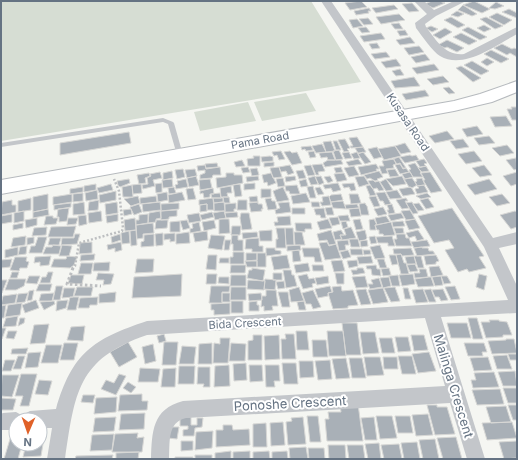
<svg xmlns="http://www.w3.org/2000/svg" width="518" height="460" font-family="Inter,sans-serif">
	<rect width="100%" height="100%" fill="#f5f6f2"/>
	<!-- green -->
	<path fill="#d6ddd3" d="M1,1h310l50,81 -360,59z
		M306,93l10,18 -54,10 -8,-19z
		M248,102l8,19 -56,10 -6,-19z"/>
	<!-- building -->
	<path fill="#a9b0b7" stroke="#d7d7d5" d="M361,1l6,6 -17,3 -5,-7z
		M432,1h7l6,2 -12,5 -8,-4z
		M474,1l16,8 -8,4 -19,-8z
		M496,2l8,4 -9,3 -6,-1z
		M412,3l7,8 -10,1 -7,-8z
		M394,5l4,4 -22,4 -4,-5z
		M463,5l14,9 -5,2 -14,-6z
		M369,8l2,3h-3l1,2 -13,2 -2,-4z
		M509,9l8,4v5l-15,-6z
		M457,11l7,3 -6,3 -7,-2z
		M497,13l15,7 -8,5 -15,-8z
		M399,14l6,6 -24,4 -5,-7z
		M451,17l14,8 -7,3 -14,-8z
		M486,17l17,9 -8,3 -15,-10z
		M368,18l5,6 -9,1 -5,-6z
		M357,19l6,7 -10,2 -4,-8z
		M399,23l4,6h-8l-4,-5z
		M484,25l7,4 -7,3 -7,-4z
		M431,26l7,3 -6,3 -6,-4z
		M366,27l4,5 -8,1 -4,-5z
		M468,27l19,10 -7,3 -18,-10z
		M445,28l7,4 -12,7 -7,-4z
		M405,30l3,5 -8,1 -3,-5z
		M381,33l4,6 -21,3 -4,-6z
		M461,33l16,8 -8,4 -16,-8z
		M410,37l5,6 -15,2 -4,-5z
		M447,40l17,8 -7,4 -10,-5 -2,1 -7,-3z
		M377,43l3,5 -8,1 -3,-5z
		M502,44l10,5 2,-1 3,1v8l-7,-4 -3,2 -13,-7z
		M419,46l5,6 -15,3 -5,-7z
		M491,50l18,9 -8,4 -17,-9z
		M386,52l4,5 -15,2 -4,-5z
		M425,54l5,6 -14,3 -5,-6z
		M487,58l7,4 -7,4 -6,-4z
		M396,59l5,7 -15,2 -5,-6z
		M472,61l17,10 -8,4 -17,-10z
		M434,64l5,6 -22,4 -5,-6z
		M461,66l20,12 -8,4 -17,-14z
		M400,69l4,6 -8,1 -4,-5z
		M443,76l6,6 -16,3 -6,-6z
		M414,77l6,9 -25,2 -4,-7z
		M449,87l6,6 -6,1 -6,-6z
		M425,90l4,6 -23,4 -4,-6z
		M511,107h6v13h-5l-5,-11h5z
		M506,116l6,10 -17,1 -5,-10z
		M477,126l6,8 -16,3 -5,-8z
		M447,131l7,8 -19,4 -6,-7z
		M129,132l2,11 -71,12v-12z
		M489,136l6,7 -16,2 -5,-7z
		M357,137l6,10 -12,1 -1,-2h3l-4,-8z
		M345,139l5,9 -3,1 2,2 -5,1 -6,-12z
		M463,139l6,8 -13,2 -6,-8z
		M331,141l4,10 -9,1 -3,-10z
		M333,141h4l4,9h-5z
		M405,143l6,9 -10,2 -6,-8z
		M322,144l4,8 -10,1 -4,-7z
		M507,145l7,8 -14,3 -8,-8z
		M311,146l2,4 -7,1 -1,-2 -3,1 -1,-3z
		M395,146l6,10 -17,4 -6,-11z
		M363,147l3,5 -8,1 -3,-5z
		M377,147l5,10 -8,2 -6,-10z
		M339,150l4,9 -7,1 -3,-9z
		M281,151l4,8 -6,1 -2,-5 -3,1 -2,-4z
		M290,151l2,2 5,-1 5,11 -10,2 -8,-13z
		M314,151l2,6 -6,1 -2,-6z
		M474,151l8,10 -16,3 -8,-10z
		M332,152l3,8h-7l-1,-3 -6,1 -2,-5z
		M349,152l3,6 -7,1 -3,-6z
		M357,152l3,6 -6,1 -3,-5z
		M363,152l8,10 -6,2 -7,-10z
		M410,155l2,1 4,-1 3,5 -14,3 -5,-6z
		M253,156h7v10h-12l-1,-7 7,-1z
		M270,156l3,1v4l-11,1 -1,-5z
		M399,157l7,11h-3l-3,-5 -3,1 -4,-5z
		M516,158l1,11 -3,1 -8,-10z
		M358,159l4,5 -13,2 -3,-4z
		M394,159l2,5 -3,1 1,3 -8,1 2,4 -6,1 -3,-8h5l-2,-5z
		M424,159l3,4 -3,1 2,2 -6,1 -4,-6z
		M242,160l3,6 -9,1 -2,-5z
		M328,160h13l2,4 -18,3 -2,-4z
		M274,162v4l-10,1v-4z
		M217,163l1,4 -12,1 -1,-4z
		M415,163l6,9 -1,1 3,4h-10l-4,-7 2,-1 -3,-4z
		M322,164l3,7 -7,1 1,3h-3l-4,-10z
		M376,164l3,5h-3l1,2 -16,4 -3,-8z
		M400,164l3,5 3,-1 3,4 -9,2 -5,-9z
		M205,165l1,4 14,-2 1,8h-8l-1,3 -12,1v-4l5,-2v-3l-7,1 -1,-5z
		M290,165l4,8 -6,2 -2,-4 -5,1 -2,-5z
		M311,165l4,10 -7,1 -4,-10z
		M484,165l8,10 -12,2 -8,-9z
		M354,166l5,9 -10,2 -5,-9z
		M426,166l3,5 -7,1 -4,-4z
		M248,167l2,5 -7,1 -2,-5z
		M279,167l3,10 -9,1 -3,-10z
		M341,167l2,5 -7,1 -2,-5z
		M257,168l2,7 -7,1 -2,-7z
		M183,169l2,8 -8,2 -2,-9z
		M195,169l2,7 -10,2 -2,-8z
		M395,169l4,7 -9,1 -3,-7z
		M303,170l3,8 -7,1 -3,-8z
		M172,171l1,7 -10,2v-7z
		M379,171l4,6 -6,2 1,1 -3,1 -5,-3 -3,1 -3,-4z
		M160,172l2,6 -9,2 2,6 -12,3 -1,-4 6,-1 -1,-6 4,-2 -1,-2z
		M410,172l3,5 -8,2 -3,-5z
		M430,172l12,19 -11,2 -8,-13h2l-4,-7z
		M517,172v12l-6,2 -8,-10z
		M149,173l1,3 -5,2 1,5 -7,1 -2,-9z
		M226,173h8v2h8l1,8 -26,5 -1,-10 10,-1z
		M271,173l5,10 -8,3 -1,-4 -3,1 -2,-8z
		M344,173l3,7 -10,2 -3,-8z
		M196,176l3,9 -10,2 -2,-9z
		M258,176l1,4 -12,2 -1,-5z
		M295,176l1,4 -10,2 -1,-5z
		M315,176l3,8 -7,1 -3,-7z
		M321,176l3,7 -5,2 -4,-8z
		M330,176l3,5 -5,2 -4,-6z
		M364,176l5,8 -10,3 -4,-10z
		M402,176l4,8 -13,2 -7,-7z
		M283,178l2,8 -7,1 -2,-8z
		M412,178l5,7 -5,3 -3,-1 -5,-8z
		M422,178l3,7 -8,1 -2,-4 2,-1 -1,-2z
		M129,179l1,4 -10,4 -2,-2 -1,-4z
		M172,179l1,8 -10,1 -1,-8z
		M186,179l2,8 -12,2 -1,-4 3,-1 -1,-3z
		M210,179l2,9 -12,2 -1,-10z
		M306,179l2,7 -7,1 -2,-6z
		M386,179l7,11 -7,1 -6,-9z
		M489,179l8,10 -22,6 -8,-10z
		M373,180l2,2 4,-1 5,9 -5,1 -2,-3 -4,1 -5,-8z
		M162,183v9l-6,1 -1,-9z
		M255,183v6l-11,1v-6z
		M338,183l3,7 -8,2 -2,-4 -6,1 -2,-4z
		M354,183l2,7 -5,1 -2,-4 -5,1 -2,-4z
		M96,184v6l-12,2v-6z
		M111,184l2,6 -14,3 -2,-5z
		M141,184l1,9 -9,1 -1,-9z
		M240,184l2,12 -7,1 -2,-12z
		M132,185l1,12h-10l-1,-10z
		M297,185l3,9h-10l-1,-3h-3l-1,-5z
		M370,185l3,4 3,6 -6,1 -4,-10z
		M424,185l4,7 -11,2 -2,-5 4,-1 -2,-2z
		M231,186l1,7h-5l1,4h-7l-1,-9z
		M313,186l3,12h-6l-3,-11z
		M83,187v5l-13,2v-5z
		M174,187l2,6 -7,1 -1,-6z
		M283,187l6,13 -12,2 -4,-11z
		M320,187l4,7 -6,1 -3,-7z
		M411,187l4,7 -12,2 -4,-7z
		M193,188l3,11 -8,1 -2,-11z
		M213,188l1,6h-4v3l-6,1 -1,-5 -3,1v-3z
		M261,189h10v8l-10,1z
		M97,190l1,9 -12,2 -1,-8z
		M397,190l5,8 -12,1 -4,-7z
		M116,191v9l-16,3 -1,-8z
		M167,192l1,8 -10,2 -1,-8z
		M182,192l3,8 -16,3 -1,-8z
		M385,192l6,12 -6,1 -2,-4h-3l-4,-8z
		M83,193v8l-10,1v-8z
		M220,193l1,5h-9l-1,-4z
		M306,193l4,9 -17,2 -2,-8z
		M427,193l4,4 -10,2 -5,-3z
		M48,194v15l-15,3v-15z
		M72,194v8l-19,3v-8z
		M341,194l2,6 -12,2 -2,-5 2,-2z
		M349,194h9l3,9 -10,1z
		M502,194l8,9 -13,3 -8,-9z
		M138,196l2,7 -9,3 -7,-7z
		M156,196l1,6 -17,2v-6z
		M257,196l1,6h-8l-1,-5z
		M329,196l2,9 -9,1 -2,-4h3l-1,-5z
		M376,196l4,10 -6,1 -5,-10z
		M223,197h6l1,6h-6z
		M31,198v12l-13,2v-11z
		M213,198l1,12h-7v-6l-8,1v-5z
		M213,198h10v4l-9,1z
		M271,198l1,3h3l2,8 -9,1 -3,-11z
		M406,198l2,3h-3l4,7 -7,1 -6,-9z
		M428,198l6,9 -8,2 -6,-9z
		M12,200v5h4v7l-15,3 1,-13z
		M99,200l-1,10 -10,1 1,-9z
		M238,200h9v10h-10z
		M343,201l3,8 -13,-1 -2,-6z
		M84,202l1,12 -12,1v-11z
		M117,202l1,11 -12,2 -1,-11z
		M160,202l1,8 -18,2 -1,-8z
		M224,202l1,9h-11v-8z
		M258,202v2h4l1,5h-2l1,2 -11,1 -2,-9z
		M289,202l2,10 -15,2 -1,-4 5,-2 -2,-5z
		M311,202h8l1,5h-8z
		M412,202l6,11 -5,1 -7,-11z
		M71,203v4l-17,3v-5z
		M179,203v6l-18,2v-7z
		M236,203v6h-2v3h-9v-8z
		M365,203l1,2 1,1 2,9h-8l-2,-11z
		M419,203l5,7 -6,1 -5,-7z
		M139,204l3,8 -8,3 -4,-8z
		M207,204v7l-7,1v-7z
		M357,204l2,4 -13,1 -1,-4z
		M392,204l3,9 -6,1 -2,-4h2l-2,-5z
		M332,207l2,8h-7l-2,-7z
		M383,207l4,7 -9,2 -4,-7z
		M69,208l-2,13 -8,1v-5h-2l1,-8z
		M292,208h13v6h-13z
		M324,208l2,10h-5l-1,-3h-4l-2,-6z
		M359,208l2,8 -10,1 -2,-8z
		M452,208l32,48 -5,1 7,11 -17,4 -2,-3 -9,3 -13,-22 9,-2 -5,-8 -15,3 -16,-27z
		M48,209l1,6 -16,3v-6z
		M131,209l1,5 -8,2 -1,-6z
		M177,210v6l-8,1v2l-8,1v-9z
		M410,210l5,9 -9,1 -5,-9z
		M24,211v10l-10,2v-10z
		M101,211l1,10 -13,2 -1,-10z
		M160,211l1,7 -5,1v3l-8,1 1,-10z
		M224,211l2,7 -11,2 -2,-7z
		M515,211l2,1v15l-6,2 -11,-14z
		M212,212l2,5 -12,3 -2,-5z
		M237,212l1,5 -12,1 -1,-5z
		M199,213l2,8 -12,2 -2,-8z
		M241,213h8l3,16 -10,1 -2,-12z
		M401,213l3,5 -13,3 -3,-6z
		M12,214v8l-11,2v-8z
		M118,214v7l-11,2 -1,-7z
		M148,214v9l-12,2v-5h3v-5z
		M86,215l1,9 -8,2 -1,-10z
		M348,215l2,6h-10l-2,-5z
		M46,216h7v2h5l-2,6 -12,1z
		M290,216l1,9 -16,1 -1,-4h4l-1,-5z
		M386,216l4,6 -13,3 -2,-7z
		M338,217l2,7 -8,2 -3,-8z
		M37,218v7l-11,3 -1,-8z
		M68,218h10l-2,6 -9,1z
		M135,218l1,12 -11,1 -1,-11z
		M219,219h10l1,14 -11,1z
		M328,219l4,9 -12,2 -3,-8z
		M360,219l3,10 -7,1 -3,-10z
		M374,219l3,6h-2l1,5h-6l-1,-10z
		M415,219l5,9 -11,2 -4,-9z
		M156,220h12l-1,8 -12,1z
		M187,220l3,8 -7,2 -3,-9z
		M214,220l2,8 -12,3 -2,-9z
		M180,221v11h-10v-10z
		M346,221l2,6 -5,2 -2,-7z
		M403,221l2,5 -12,1 -1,-5z
		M199,222l2,9 -11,2v-4l3,-1 -1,-4z
		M391,222l4,13 -11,1 -1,-2h-4v-4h-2l-2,-5z
		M23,223v5l-10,2v-5z
		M153,223l1,10 -11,1v4l-6,1 -1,-14z
		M295,223h16l1,6h-7v3l-9,-1z
		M76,226l-3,11h-25l3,-10z
		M232,226h9l-1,9h-9z
		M47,227l-1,8 -14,1 2,-8z
		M351,227l5,11 -14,2 -2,-5h6l-2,-6z
		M276,228h9l1,20h-10v-9h2z
		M285,228h8l1,17h-8z
		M394,228h9l1,5 -8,1z
		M136,230l1,15 -6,1 -1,-15z
		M272,230v11h-12l-1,-10z
		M331,230l5,14 -7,1 -2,-5 -8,1 -2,-7z
		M341,230l3,5h-4l2,4 -7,1 -2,-8z
		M365,230l2,8 -2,2 -6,1 -3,-9z
		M418,230l6,9 -7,2 -2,-5 -6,2 -3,-5z
		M129,231l1,12 -8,1 -1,-11z
		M207,231l1,9 -13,2 -2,-9z
		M189,232l1,11 -14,1v-10z
		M257,232l1,5 -15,2 -1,-6z
		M294,232h8l3,13h-10z
		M163,233v12l-7,1 -1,-12z
		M175,233v8l-5,1v-3l-6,1v-6z
		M75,234h5l-3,10 -16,1 1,-7h12z
		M120,234l1,6 -9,3 -1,-6z
		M154,234v12l-13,1v-5l3,-1v-6z
		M396,234h9l1,4h3l3,8h-16l-2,-7h3z
		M211,235l14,1 -3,14 -14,-2z
		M232,235h6v5h5v11h-10v-7h-2z
		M26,236l-1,9 -14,2 2,-9z
		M375,236l2,7 -6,1 -2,-7z
		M392,236l3,10h-7v-3h-10l-2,-6z
		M34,237v6l-7,2v-7z
		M38,237h9l-5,16h-13l2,-7h4z
		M50,238h11l-2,7h-11z
		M259,238v8h4v6h-11v-3h-7l1,-10z
		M349,239h9l2,8h-9z
		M225,240h6l-2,10h-5z
		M348,240l1,5h-4l1,5 -7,1 -2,-10z
		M367,240l1,6 -7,1 -1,-6z
		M427,240l3,6 -16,2 -3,-6z
		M92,242v11l-13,1 1,-11z
		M121,242l1,8 -7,2v-4l-7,2 -1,-5z
		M327,242l2,4 7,-2 5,14 -16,2 -6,-17z
		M53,245l8,1 -2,8h-16l3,-7h6z
		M62,245l10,1 -3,10h-10z
		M300,245l1,5 -14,1v-5z
		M380,245l5,13 -10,1 -5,-12z
		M27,246l-1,8 -8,1 2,-8z
		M18,247v8l-13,3v-8z
		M422,247v1h6l1,3h4l2,3 -18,2 -3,-8z
		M266,248h9v2l6,1v3l-15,2z
		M302,248h17l3,14h-7l-1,-5h-10z
		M411,248l3,7 -12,1 -1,-2h-7l-1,-5z
		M350,249h12l1,6h-12z
		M299,250l2,11 -8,1 -1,-11z
		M348,250l3,7 -8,2 -3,-7z
		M363,250h7l1,4 -7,1z
		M233,252h11v12h-14v-7h3z
		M246,253h11v7l-11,1z
		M257,253h9v14h-9z
		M95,254l-1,6 -14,1 1,-6z
		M401,254l3,9h2l3,11h-8l-5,-19z
		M208,255h9l-1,15 -10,-1z
		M287,255l3,13 -16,2 -3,-13z
		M389,255h7l2,9 -6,1z
		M436,255l3,6 -3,1v2l-10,1 -2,-9z
		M51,256l-2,9 -9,1v-4l-6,1 1,-6z
		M67,256l10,1 -3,8 -4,3 -19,-1 3,-8h12z
		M371,256l2,7 -14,1 -2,-7z
		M414,256h7l3,12h-6z
		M414,256l2,8h-9l-2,-7z
		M15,257h12l-1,4 3,1 -2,6h-7l-1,3 -9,-1z
		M220,258h9v5h-10z
		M12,259l-2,8 -9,1v-8z
		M137,259h17l-1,13 -18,1z
		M377,259h7l3,9h-7z
		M342,260l3,11 -11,1 -3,-11z
		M357,260l1,6 -9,2 -2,-7z
		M245,261h12v6h-10z
		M110,262l-1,9h-16l1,-8z
		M81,263h12l-2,11h-13z
		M308,263l2,8 -14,2 -2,-8z
		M415,264l3,7 -8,1 -3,-7z
		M231,265h15l-1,8h-15z
		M312,265h11l1,6h-11z
		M376,265l1,4h3l1,7 -9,-1 -1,-6h-4l-1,-3z
		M439,266l4,9 -12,2 -2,-10z
		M252,268l13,2 -2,11 -16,-3 2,-8h3z
		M357,268h6l2,5 -12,2 -2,-5h6z
		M389,268l2,7 -8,1 -2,-7z
		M419,269h7l2,8 -13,1 -1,-5h6z
		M283,270h8l1,5h2l3,11 -11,2z
		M12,272h7l-2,6h-7z
		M48,272h5l-3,11h-10l2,-6h4z
		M98,273l16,1 -3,10 -8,1 1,-5h-8z
		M273,273h9v7h-9z
		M335,273h9v11h-7z
		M182,274l-1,22 -49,2 2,-21z
		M207,274h10l-1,10h-10z
		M307,274l2,5 5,-1 2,5 -4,1 1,3 -10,2 -5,-13z
		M413,274l2,10 -13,2 -3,-11z
		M479,274l8,2 -3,14 -8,-3z
		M71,275h13l-2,9 -14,-1z
		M231,275h15v11h-16z
		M398,275l2,11h-8l-3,-10z
		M29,276h11l-3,8 -11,-1z
		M328,276l1,7 -12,2 -2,-7z
		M365,276l3,11 -12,1 -4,-11z
		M441,276l2,9 -8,1 -3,-9z
		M441,276h6l4,7 -7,1z
		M219,277h10v7l-11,-1z
		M389,277l2,9 -8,2 -3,-10z
		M429,277h2l3,9 -16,1 -3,-8z
		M379,278l3,9 -12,2 -2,-5h5l-2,-4z
		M9,279h17l-2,7 -8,4h-11z
		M265,279l11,1 -1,10 -11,-1z
		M1,280h6l-5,13h-1z
		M248,280l17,1 -1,9 -17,-1z
		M284,281l1,7 -7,1 -2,-7z
		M39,284h13l-2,7h-14z
		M56,286h7l-3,14h-7z
		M211,286h19l-1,6h-7v11h-13z
		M330,286l2,6 -4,1v3l-10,2 -3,-9z
		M341,286l1,5 11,-1 5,15 -10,1v2l-15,1 -5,-16 5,-1 -1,-5z
		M455,286l5,13 -9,1 -6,-13z
		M77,287h16l-2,9h-17z
		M231,287h15v13h-16z
		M299,287l5,14 -13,1 -2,-12z
		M395,287l5,14 -9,1 -7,-14z
		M64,288h11l-2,9 -11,1z
		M383,288l5,14 -15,2 -5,-14z
		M403,288h5l3,11h-6z
		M366,289l5,15 -10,1 -5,-15z
		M423,289l5,13 -12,1 -4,-13z
		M431,289l5,13h-7l-5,-12z
		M443,289l5,11 -7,1 -2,-4h-4l-3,-7z
		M34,290l-2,10 -5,1 2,-10z
		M266,290h10l2,16h-6l1,4 -9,1v-5l-3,1 1,-11h4z
		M313,290l8,17 -8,2 -2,-5h-5l-4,-11z
		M116,292l-1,10 -16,1v-9z
		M278,292h10l2,15h-8z
		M28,293l-3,9 -9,1 2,-9z
		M54,293l-2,8h-13l2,-7z
		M222,293h8v9h-8z
		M261,293l1,7 -13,1 -1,-7z
		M17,294l-2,9 -14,2 2,-9z
		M70,297h9l-3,13h-9z
		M98,297l-1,8h-7l-1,3h-11l2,-10z
		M36,300l3,8 -14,5 -3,-8z
		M68,300l-2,8 -10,3 1,-10z
		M54,301l1,3 -11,6 -4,-8z
		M231,301h12v12h-12z
		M257,301v4h2v6h-10v-9z
		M304,301l2,9h-7l-2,-8z
		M22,303l-2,12 -15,2 3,-12z
		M230,303v11l-16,1v-5h-3v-6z
		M6,305l-2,13h-3v-12z
		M18,316l-2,10 -13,1 3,-9z
		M20,318h5l-1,5 -6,3z
		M468,318h9l6,21h-10z
		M489,320h10v1l8,1 5,13h-9v2l-17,1 -5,-16h9z
		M342,323h15l4,32h-15z
		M447,323h20l4,15h-20z
		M49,324l-4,19 -15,1 4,-19z
		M85,326l-2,15 -16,-1 4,-13z
		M1,328h5l-4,11h-1z
		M8,331h9l-3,8 -8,-1z
		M296,331h11l2,19h-12z
		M327,331h16l3,25h-17z
		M360,332h15l4,21 -16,1z
		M164,334l2,7 -7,2 -2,-7z
		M285,334h9l2,25h-14l-1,-20h5z
		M253,335h9v25h-14v-19l5,-1z
		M279,335l1,24 -15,1 -1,-24z
		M411,335h13l4,15 -14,1z
		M395,337h13l3,14 -13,1z
		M220,338h10l-2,25h-15l1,-20 6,1z
		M379,338h13l3,15h-13z
		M506,339h8l3,14 -25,1 -4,-13 18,-1z
		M312,340h14l2,17h-15z
		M128,342l9,15 -18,10 -9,-15z
		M164,342h14l-2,23h-14z
		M64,343h14l-4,17h-14z
		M212,343v21h-14l1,-20z
		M231,343l15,1 -1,17h-16z
		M464,343h20l3,9h-5l1,4h-15z
		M153,344l3,17 -11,3 -3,-17z
		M46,345h16l-4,18h-17z
		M182,346l14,1 -2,17h-15z
		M28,348l-2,6h-15l1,-5z
		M41,352l-3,15 -13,1 3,-15z
		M429,352l7,19 -18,2 -6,-19z
		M508,354h9v6h-7z
		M507,355l5,14h-15l-4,-13z
		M18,356h7l-4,13h-8z
		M398,356h14l4,18h-14z
		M364,357h16l4,18 -17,1z
		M383,357h14l1,12h-14z
		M488,357l4,13 -18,1 -4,-13z
		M346,358l4,20 -14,1 -4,-20z
		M349,358h13l4,20h-14z
		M5,360h10l-4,11h-9z
		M330,360l2,19 -14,1 -3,-19z
		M299,361h14l1,16 -14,1z
		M246,363l1,17 -13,1 -1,-17z
		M282,363h14l2,21h-14z
		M229,365l1,21 -16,1 1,-21z
		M249,365h13l1,16 -13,1z
		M265,365h14l1,16h-6l1,6h-9z
		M179,366h16l-1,18h-16z
		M198,367h12v20h-7l1,-3h-7z
		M140,368l20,1 -2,13h-20z
		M176,368l-1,19h-14l2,-18z
		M515,371l2,15h-14l-5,-14z
		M494,372l5,15 -26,1 -2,-8h5l-2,-7z
		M21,374h16l-8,32h-9l3,-10h-8z
		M119,374l7,2 -10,19 -15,-6 5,-9 8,3z
		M2,375h17l-7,22 -11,-1z
		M39,380l13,1 -4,14 -13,-1z
		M128,382l8,5 -5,6 -8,-5z
		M503,388h14v15h-9z
		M500,389l4,15 -27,1 -5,-15z
		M142,394v7h6l-1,9 -29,1 2,-16z
		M83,395h12l-2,8 -12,-1z
		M117,397l-1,15 -22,2 2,-16z
		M1,398l15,1 -3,11h-12z
		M358,404l5,37h-36l-2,-22h4l-1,-7h13l-1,-7z
		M427,405h10v2h10l8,27 -20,1z
		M508,405h9v15h-4z
		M506,406l5,16 -20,1 -5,-16z
		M145,413l-1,16 -25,1 2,-16z
		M428,414l5,21 -17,1 -4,-21z
		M307,416h11l3,26h-11z
		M376,416h16l5,22 -17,1z
		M395,416h15l3,17h-15z
		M116,417l-2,14 -21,1 2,-14z
		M180,417h11v8h6v-7h6l-1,9 -7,1 -1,8h-11v-6l5,-1v-3h-8z
		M303,417l3,27 -18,1 -2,-23 6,-1 -1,-3z
		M374,417l3,23h-12l-4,-22z
		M283,422l2,23 -14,1 -1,-23z
		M512,422l5,16 -30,2 -5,-17z
		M266,423l1,24h-14v-23z
		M223,425h9l1,5 16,-1 1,16 -34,2v-17h7z
		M170,427h9l-2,12 -9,-1z
		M213,431l-1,17 -17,2 1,-18z
		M138,433l-1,5 7,-1 -2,15h-30l3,-18z
		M114,434l-2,16 -22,1 2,-16z
		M456,437l6,22h-19l-6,-21z
		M44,438l-3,18 -18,1 3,-13h14v-5z
		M10,439h6v5h6l-4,15h-14z
		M435,439l4,20h-16l-4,-19z
		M181,441h12v9l-12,1z
		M517,441v17l-13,1 -5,-17z
		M417,442l3,17h-16l-3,-16z
		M379,443l2,16h-13l-3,-15z
		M399,444l3,15h-18l-3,-14z
		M328,445h17l1,14h-17z
		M347,445h16l2,14h-16z
		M306,447l2,12h-18l-1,-11z
		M308,448h16l1,11h-16z
		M231,451v8h-16v-6z
		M250,451v8h-17v-7z
		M269,451l1,8h-17v-7z
		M287,451l1,8h-16v-7z
		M139,452l-1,7h-22v-6z
		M113,455l-1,4h-37l1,-3z
		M195,455h17v4h-17z
		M175,457h18v2h-18z"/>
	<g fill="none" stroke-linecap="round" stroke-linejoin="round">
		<!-- secondary casing -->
		<g stroke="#b6babe" stroke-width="2">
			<path id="secondary" d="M517,81v11l-25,10 -38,9 -453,83v-14l453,-79 26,-7z"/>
		</g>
		<!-- path-far1 -->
		<path stroke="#bdbfc1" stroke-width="2.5" stroke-dasharray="2 2" stroke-linecap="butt" d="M72,269l3,-3 4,-23 43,-12 1,-3 -4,-37 -5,-12"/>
		<!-- path -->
		<path stroke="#bdbfc1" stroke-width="3" stroke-dasharray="2.5 2.5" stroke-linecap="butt" d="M73,268l-6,16 34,2"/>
		<!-- lane -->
		<path fill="#c3c6ca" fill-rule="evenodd" d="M163,118l10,4 1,1 9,32 -1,2h-2l-3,-2 -9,-31 -5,-2 -162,25v-4z"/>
		<!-- street -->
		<path fill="#c3c6ca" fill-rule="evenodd" d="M321,1h10l162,237 24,-6v12l-18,4 18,38v27l-76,4 44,142h-18l-17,-56 -264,15c-19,4 -16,25 -17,41h-18c1,-27 1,-50 32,-58l262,-15 -20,-68 -278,17c-70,24 -72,58 -82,124h-18l5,-31h-12v-8h-24v10h-15v-16l2,-1 13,-1 7,4 1,-2 6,-3 26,-2c16,-56 37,-70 91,-88l361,-21 -24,-53z
			M414,1h10l10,9 20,-9h12l-30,15 -11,8 1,3c11,14 19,29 38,27l53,-27v7c-21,11 -53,36 -77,22 -7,-4 -18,-20 -24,-28l-1,-5 12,-9z"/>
		<!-- secondary -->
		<use href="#secondary" fill="#fff" fill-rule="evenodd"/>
	</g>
	<g text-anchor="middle" stroke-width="4" stroke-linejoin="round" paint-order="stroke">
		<!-- street labels -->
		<g font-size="11" fill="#657383" stroke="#fff">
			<text transform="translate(408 122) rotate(56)" y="4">Kusasa Road</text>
			<text transform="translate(260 140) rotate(-10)" y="4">Pama Road</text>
			<text transform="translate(245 323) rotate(-3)" y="4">Bida Crescent</text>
		</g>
		<!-- near-street labels -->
		<g font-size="13" fill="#657383" stroke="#fff">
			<text transform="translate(454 386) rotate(73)" y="5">Malinga Crescent</text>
			<text transform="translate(290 403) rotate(-3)" y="5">Ponoshe Crescent</text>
		</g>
	</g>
	<!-- border -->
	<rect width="518" height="460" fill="none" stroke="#657383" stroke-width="4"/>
	<!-- north arrow -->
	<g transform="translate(28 432) rotate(182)"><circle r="19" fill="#ffffff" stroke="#c1c7cd"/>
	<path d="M0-3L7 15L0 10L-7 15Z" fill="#e06128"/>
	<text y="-6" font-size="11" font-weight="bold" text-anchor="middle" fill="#657383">N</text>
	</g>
</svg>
